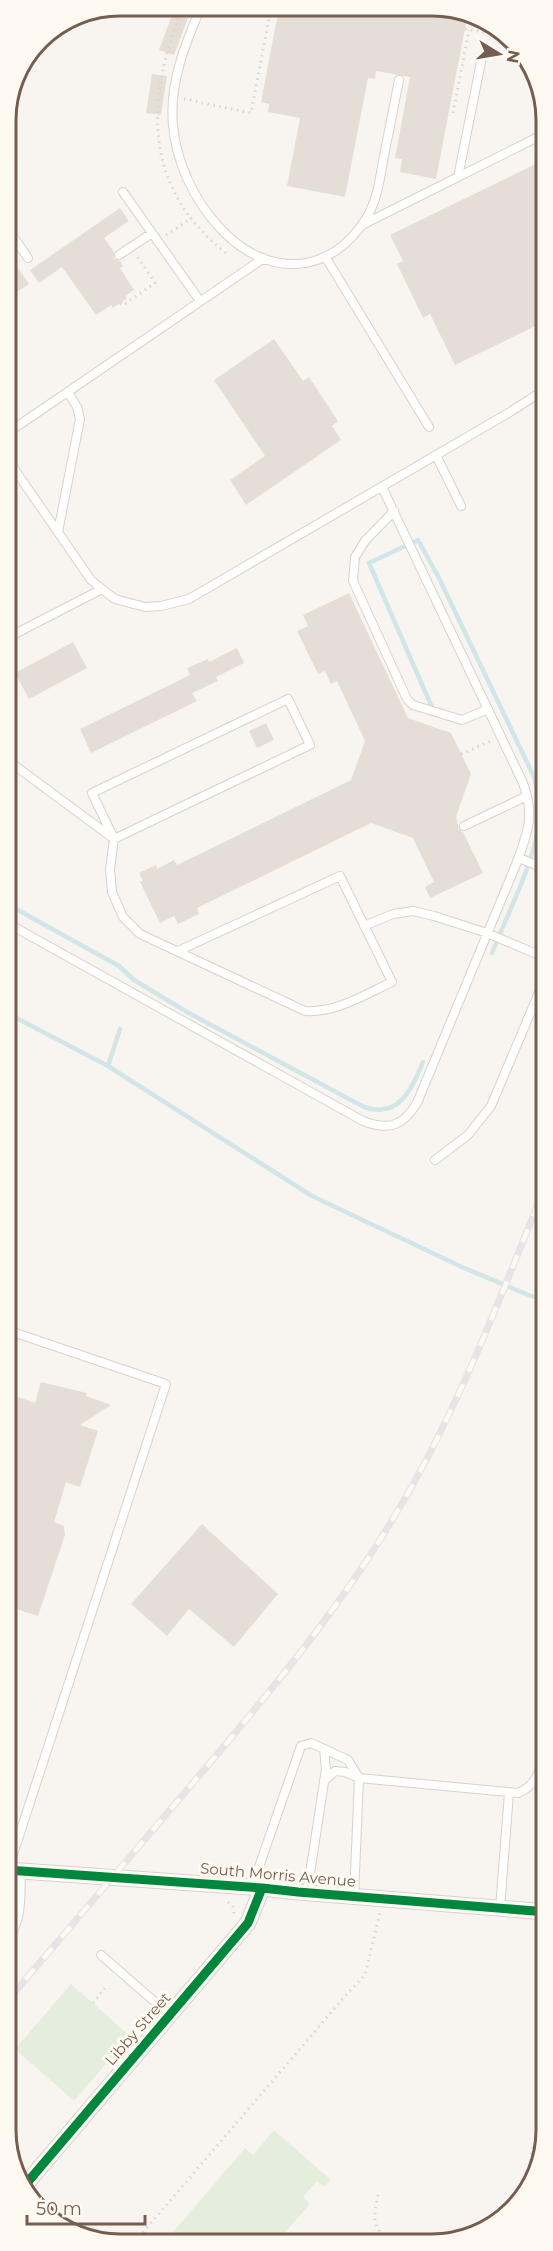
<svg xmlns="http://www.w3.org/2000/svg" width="553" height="2251" font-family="Montserrat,sans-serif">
	<rect width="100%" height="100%" fill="#f8f5f0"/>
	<!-- green -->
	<path fill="#e5eedc" d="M71,1984l59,52 -56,65 -59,-52z
		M274,2130l57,50 -7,7 -7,-6 -14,16 7,7 -34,39h-103l-5,-5 77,-90 8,7z"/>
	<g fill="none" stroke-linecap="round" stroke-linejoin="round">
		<!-- stream -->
		<path stroke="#d2e5e8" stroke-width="4.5" d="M434,712l-65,-149 49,-23 21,38 95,199c3,11 6,21 6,32 0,43 -32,103 -48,144
			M7,904l112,62 15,14 53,32 177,95c35,12 48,-18 59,-45
			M7,1013l101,53 204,130 152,72 67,28 15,4
			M108,1066l12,-37"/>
	</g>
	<!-- building -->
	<path fill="#e5ded7" d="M279,8l183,2 6,3 -32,166 -36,-7 2,-13 -7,-1 15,-81 -34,-6 -1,8 -7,-1 -23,119 -58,-11 13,-68 -32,-6 1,-8 -8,-2z
		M173,12l15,6 -14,37 -15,-5z
		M152,74l15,2 -6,39 -15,-2z
		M546,159v162l-91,44 -25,-51 -7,4 -26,-54 6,-3 -13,-26z
		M120,208l9,13 -25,17 10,14v7l6,2 3,5 -3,2 14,22 -9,6 2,2 -14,10 -2,-3 -15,10 -34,-48 -23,16 -9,-13z
		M6,250l23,34 -23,15z
		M274,339l29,42 6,-4 29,44 -6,5 9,14 -95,65 -16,-25 35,-24 -51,-76z
		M349,593l59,125 43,15 20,41 -15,43 3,12 4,3 20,41 -53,25 -5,-11 9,-5 -21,-44 -42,-15 -174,85 2,6 -21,10 -4,-8 -14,7 -20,-41 3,-1 -4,-8 17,-8 1,4 17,-9 3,5 174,-85 14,-39 -28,-60 -6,3 -6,-13 -7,3 -21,-43 11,-5 -5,-11z
		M73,642l14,26 -58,31 -14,-26z
		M237,648l7,15 -28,14 2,4 -26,12 5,8 -106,52 -11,-24 110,-54 -3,-7 21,-9 1,3z
		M266,723l8,17 -17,8 -8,-17z
		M41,1382l46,11 -1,3 25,9 -31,20 18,6 -18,56 -14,-5 -12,40 10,4 1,9 -27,81 -31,-10v-213l28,10z
		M202,1524l76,70 -44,53 -45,-38 -22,27 -36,-32z"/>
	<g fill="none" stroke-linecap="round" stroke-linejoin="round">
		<!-- service casing -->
		<g stroke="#d7d2ce" stroke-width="10">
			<path id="service" d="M201,7c-16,37 -32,77 -28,118 3,37 21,75 46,102 46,51 111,51 148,-10 11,-19 13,-40 17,-61 5,-25 10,-50 15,-76
				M37,45l50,-32
				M458,177l24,-120
				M123,192l77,109
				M362,225l184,-92
				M6,226l22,32
				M119,255l33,-22
				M326,258l103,169
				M6,434l258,-176
				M436,455l25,51
				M6,457l85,123 11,9 13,10 30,8 16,-1 28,-7 321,-187 36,-23
				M394,511l-29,30 -10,16 -2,24 54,118 6,6 49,15 26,-11
				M58,532l22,-113 -3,-12 -9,-15
				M9,637l93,-48
				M288,699l22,46 -196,94 -22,-46z
				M6,759l108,80 -4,30 2,23 11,25 17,17 165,77c31,2 59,-16 87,-29l-52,-106 -162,75
				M464,826l63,-30
				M519,858l27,11
				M7,923l356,198c26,10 40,5 54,-18l100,-241c11,-31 18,-46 6,-79l-141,-296
				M364,926l29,-12 20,-3 21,5 53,17 59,25
				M435,1160l33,-25 23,-29 55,-130
				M7,1330l159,54 -158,486
				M324,1781l11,-10 10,1 14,6 -5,119
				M252,1887l49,-141 10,-3 37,17 11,18 159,15c23,-9 25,-34 29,-55
				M307,1893l19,-124 -2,-20
				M500,1908l9,-115
				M7,1909l12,1
				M7,1940c16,-19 13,-45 14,-69
				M101,1955l69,60"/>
		</g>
		<!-- minor casing -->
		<g stroke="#d7d2ce" stroke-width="17">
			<path id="minor" d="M7,1870l255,18 36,4 249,20
				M546,2139l1,-3
				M26,2184l222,-261 14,-35"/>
		</g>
		<!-- path -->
		<path stroke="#dad5d0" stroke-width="3" stroke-dasharray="1.5 4.5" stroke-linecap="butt" d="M183,7c-37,90 -42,180 43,246l2,-3
			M465,29l40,7
			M184,99l67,14 20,-105
			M453,113l16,-83
			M166,235l26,-17
			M120,303l3,2 32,-22 -18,-27
			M461,754l30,-13
			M228,1902l5,5 1,7
			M93,2003l12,-15
			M537,2126l10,-55
			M525,2190l8,-43
			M378,2195c-3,15 -7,27 4,40l58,9
			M137,2243l8,-13 201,-235 19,-20 15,-63
			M372,2244l10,-9"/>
		<!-- service -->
		<use href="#service" stroke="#fefefd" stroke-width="8"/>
		<!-- minor -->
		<use href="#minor" stroke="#fefefd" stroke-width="15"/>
		<!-- rail casing -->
		<g stroke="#e6e4e6" stroke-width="7">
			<path id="rail" d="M7,2001c60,-70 120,-141 180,-211 73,-86 146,-172 204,-268 65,-106 109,-224 155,-338"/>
		</g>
		<!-- rail -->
		<use href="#rail" stroke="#fefaf2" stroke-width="4.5" stroke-dasharray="14" stroke-linecap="butt"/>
		<!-- cycleway casing -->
		<g stroke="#fefaf2" stroke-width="13">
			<path id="cycleway" d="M7,1870l255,18 36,4 249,20
				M26,2184l222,-261 14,-35"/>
		</g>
		<!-- cycleway -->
		<use href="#cycleway" stroke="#00873e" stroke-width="9"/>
	</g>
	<g text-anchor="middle" stroke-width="6" stroke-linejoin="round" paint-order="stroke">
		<!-- street labels -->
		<g font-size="15" fill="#755e50" stroke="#fefaf2">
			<text transform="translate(278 1875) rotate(5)" y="5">South Morris Avenue</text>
			<text transform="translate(138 2029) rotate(-49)" y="5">Libby Street</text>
		</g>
	</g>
	<!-- crop -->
	<path d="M0 0H553V2251H0ZM120 16H432A104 104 0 0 1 536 120V2130A104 104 0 0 1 432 2234H120A104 104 0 0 1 16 2130V120A104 104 0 0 1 120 16Z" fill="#fefaf2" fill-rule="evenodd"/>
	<path fill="none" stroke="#755e50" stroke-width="3" d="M120 16H432A104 104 0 0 1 536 120V2130A104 104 0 0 1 432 2234H120A104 104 0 0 1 16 2130V120A104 104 0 0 1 120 16Z"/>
	<!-- north arrow -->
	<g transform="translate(499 54) rotate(101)" stroke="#fefaf2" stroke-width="4.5" paint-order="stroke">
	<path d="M0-4.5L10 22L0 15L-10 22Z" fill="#755e50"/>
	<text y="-9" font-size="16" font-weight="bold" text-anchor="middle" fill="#755e50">N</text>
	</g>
	<!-- scale -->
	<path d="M27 2215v9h118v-9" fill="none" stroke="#755e50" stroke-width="3"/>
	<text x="36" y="2215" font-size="18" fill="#755e50" stroke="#fefaf2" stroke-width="4.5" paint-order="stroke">50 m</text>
</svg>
